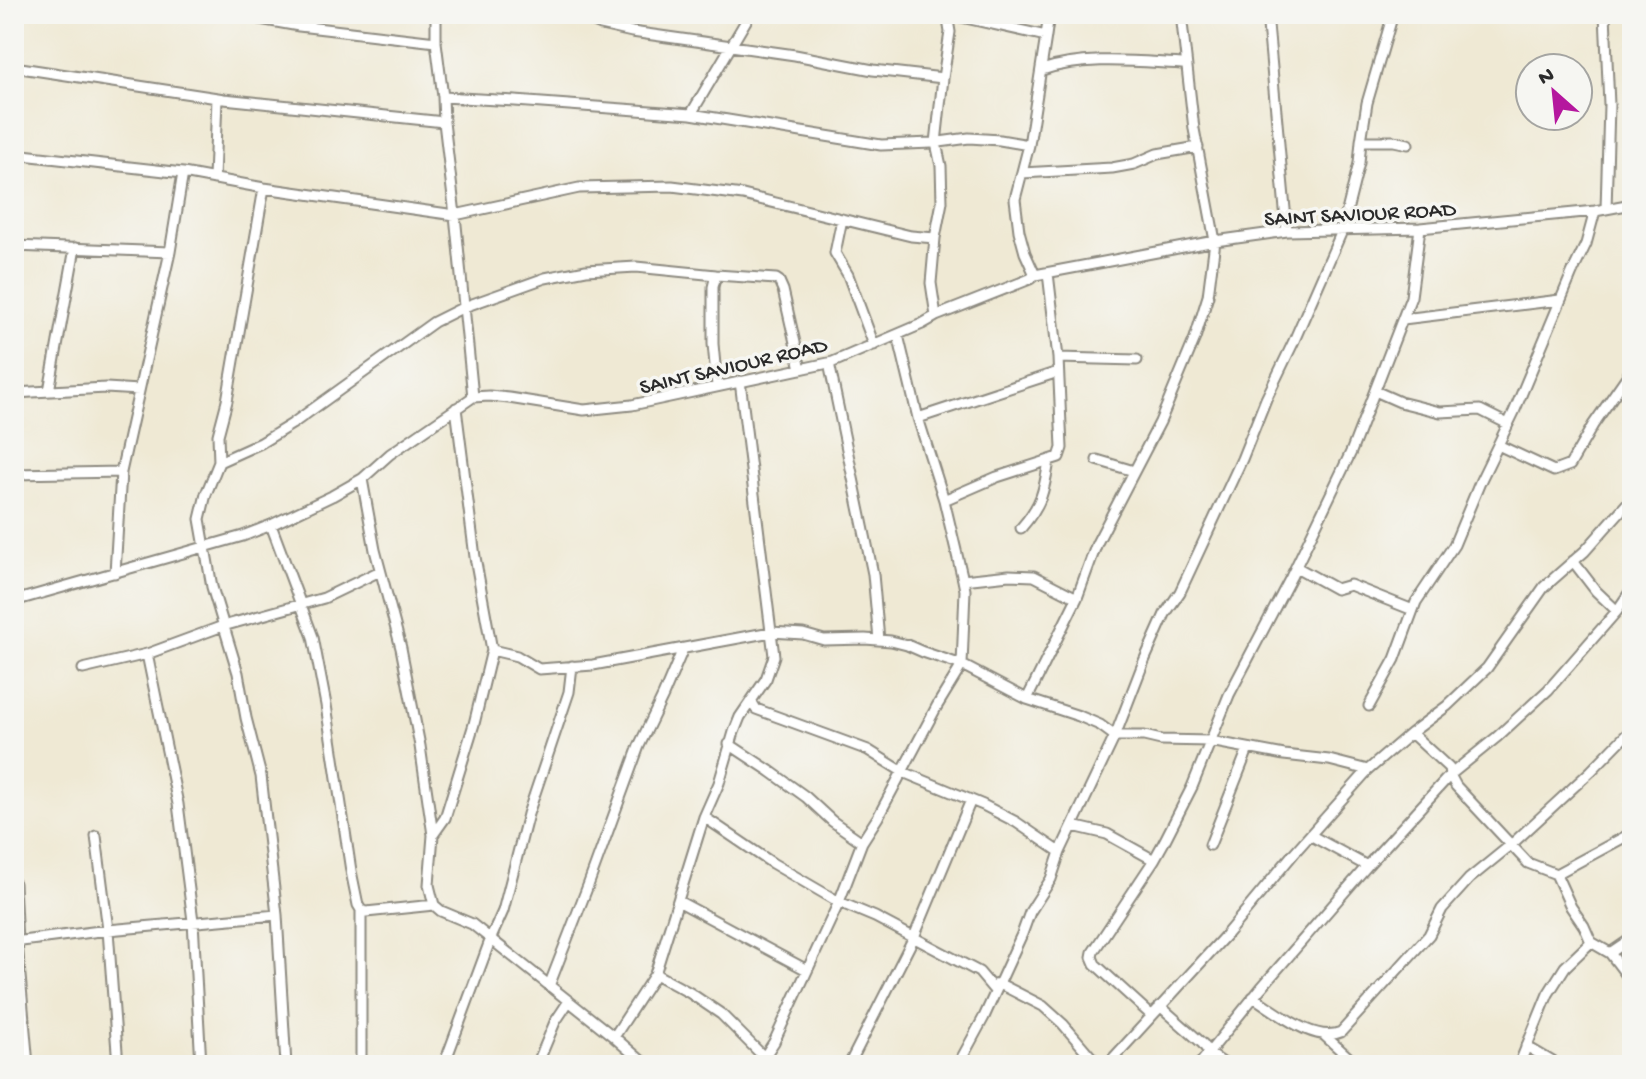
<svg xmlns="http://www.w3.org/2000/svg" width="1646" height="1079" font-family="'Gochi Hand',sans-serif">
	<rect width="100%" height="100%" fill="#f6f6f2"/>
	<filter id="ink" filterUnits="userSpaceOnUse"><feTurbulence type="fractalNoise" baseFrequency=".0125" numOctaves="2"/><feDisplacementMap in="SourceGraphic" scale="16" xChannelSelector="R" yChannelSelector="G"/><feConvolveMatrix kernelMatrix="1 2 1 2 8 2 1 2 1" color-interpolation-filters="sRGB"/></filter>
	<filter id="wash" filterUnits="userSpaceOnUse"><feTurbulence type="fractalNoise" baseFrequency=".006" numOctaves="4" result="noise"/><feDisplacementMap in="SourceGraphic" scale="32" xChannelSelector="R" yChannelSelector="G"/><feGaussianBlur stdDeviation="1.8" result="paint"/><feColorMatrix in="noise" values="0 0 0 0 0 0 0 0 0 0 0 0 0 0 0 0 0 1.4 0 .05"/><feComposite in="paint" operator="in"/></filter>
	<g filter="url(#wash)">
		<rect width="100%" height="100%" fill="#efe9d4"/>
	</g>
	<g filter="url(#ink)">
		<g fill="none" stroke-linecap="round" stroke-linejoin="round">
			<!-- minor casing -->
			<g stroke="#8d8a80" stroke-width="13">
				<path id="minor" d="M232,14l67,12 137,16
					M436,14v28l7,55 1,25 11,93 18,182
					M575,14l26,11 31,7 163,23 78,15 70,8
					M948,14l98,22 -17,109 -14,54 4,32 6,22 10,22
					M1267,14l20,217
					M1605,14l4,91 -3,104
					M1046,36l3,-22
					M14,67l210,32 220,23
					M1042,70c44,-15 98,-8 144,-6
					M443,97l72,4 176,13 190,31 51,-2 37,-5 31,2 29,5
					M691,114l59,-100
					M1361,141h33l14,3
					M14,154l169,19 81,15 191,27 124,-27 93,-2 71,9 168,41 24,2 -4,45 5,33
					M1022,173l90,-5 22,-4 23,-10 41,-7
					M214,179l3,-81
					M842,219l-7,34 13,22 26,70
					M935,238l7,-36 -1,-36 -5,-23 7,-65 7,-46 -3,-18
					M14,246l156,6
					M716,275l-3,12v57l4,42
					M1403,319l157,-19
					M1058,358l79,2
					M829,363l44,211 6,66
					M49,391l26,-143
					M1375,391l25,11 40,10 40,-2 28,14
					M14,393l92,-5 33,2
					M918,418l140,-46
					M1498,445l56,26 16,-6 23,-40 39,-56
					M1097,460l37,11
					M219,462l-1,-27 9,-34 37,-213
					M14,474l107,-2
					M362,479l13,71 26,98 19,98 13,89 -4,50 5,20 7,6 31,13 142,113 32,28
					M944,500l53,-23 62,-20 3,-9 -4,-90 -10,-85
					M271,525l42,112 13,68 25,166 7,34 3,5v155
					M1021,528c21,-24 23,-37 28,-67
					M1573,561l23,30 21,20
					M1296,567l40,22 14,-4 63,25
					M115,573l6,-101 49,-220 13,-79
					M963,580l46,-5 25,1 43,22
					M14,601l229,-65 28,-11 61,-29 30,-17 28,-25 83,-57 16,-1 20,2 75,12 48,-5 201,-43 89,-38 14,-8 94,-37 5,-4 180,-34 72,-10 133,-3 175,-17 37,-7
					M492,650l25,6 22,13 54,-4 178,-33 32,2 21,6 41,-1 26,2 16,4 16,7 39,13 65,34 52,17 21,9 15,11h29l17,4 49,1 74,14 45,5 39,10
					M147,654l31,150 15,117 8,144
					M83,669l64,-15 76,-28 101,-28 56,-27
					M1027,699l50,-101 20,-55 63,-121 35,-84 13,-42 7,-55 -21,-112 -13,-115
					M751,701l5,8 112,41 35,22 80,33 33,17 44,30
					M1369,706l26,-47 21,-57 38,-57 27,-65 33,-68 58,-139 14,-29 9,-33
					M1411,733l38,35 1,7 6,11 72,77 28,11 15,33 13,19 7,16 19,11 22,29
					M729,744l41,27 36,26 26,24 30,21
					M704,817l68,46 67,39 36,15 104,55 16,19
					M1073,826l34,8 47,26
					M433,835l12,-17 29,-94 18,-74 -17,-93 -19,-149
					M1310,835l57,31
					M96,836l12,94 10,135
					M1210,845l38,-96
					M1556,874l76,-41
					M14,883l3,59 11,123
					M678,901l129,69
					M361,910l5,2 68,-7
					M277,915l-16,-139 -15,-58 -8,-45 -26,-86 -12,-68 6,-25 13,-32 42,-19 31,-19 142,-102 30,-15 81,-29 41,-8 50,-3 80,8 60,4 3,2 4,9 18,79
					M14,942l94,-12 169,-15 9,150
					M1610,953l22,-15
					M655,974l35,19 31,21 43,43
					M998,983l45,23 20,18 35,41
					M549,986l40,-103 50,-137 24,-50 20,-47
					M1253,997c23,14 61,47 88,35l88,-97 13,-26 27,-30 43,-35 79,-73 41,-42
					M1160,1006l43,38 7,10 16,11
					M1151,1015l-56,-51 -3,-7 1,-5 61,-92 10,-18 28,-55 37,-92 62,-118 60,-125 60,-155 9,-69
					M1325,1036l32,29
					M614,1037l41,-63 49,-157 15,-34 15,-51 6,-15 26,-38 8,-23 -34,-275
					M1526,1046l32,19
					M444,1065l47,-127 12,-27 25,-97 41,-122 3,-26
					M537,1065l18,-43 14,-21
					M759,1065l15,-23 65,-140 23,-60 16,-25 59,-111 25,-41 3,-75 -2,-10 -19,-80 -26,-82 -20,-83
					M849,1065l65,-128 57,-137
					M958,1065l26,-48 38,-83 8,-22 21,-33 9,-27 55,-116 29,-75 21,-47 15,-22 62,-133 24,-60 27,-56 49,-112 17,-68 2,-22 6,-38 26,-89
					M1107,1065l118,-129 69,-83 74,-83 43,-37 36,-27 40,-38 57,-81 41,-36 47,-53
					M1199,1065l62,-77 106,-122 83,-91 47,-38 51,-47 69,-79 15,-22
					M1519,1065l29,-71 17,-27 26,-25"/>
			</g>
			<!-- minor -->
			<use href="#minor" stroke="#fff" stroke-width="9"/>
		</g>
	</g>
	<g text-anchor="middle" stroke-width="7" stroke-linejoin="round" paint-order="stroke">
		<!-- street labels -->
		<g font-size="22" fill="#2b2b2b" stroke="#f6f6f2">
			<text transform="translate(1360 212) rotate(-3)" y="8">SAINT SAVIOUR ROAD</text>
			<text transform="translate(733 364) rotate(-13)" y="8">SAINT SAVIOUR ROAD</text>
		</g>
	</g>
	<!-- margin -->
	<rect width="1646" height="1079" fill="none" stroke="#f6f6f2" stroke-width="48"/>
	<!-- north arrow -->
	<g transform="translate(1554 92) rotate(333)"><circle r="38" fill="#f6f6f2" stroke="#a5a5a2" stroke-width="2"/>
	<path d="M0-6L14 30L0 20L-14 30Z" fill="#b5179e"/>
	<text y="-12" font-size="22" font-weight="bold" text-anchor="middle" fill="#2b2b2b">N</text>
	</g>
</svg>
